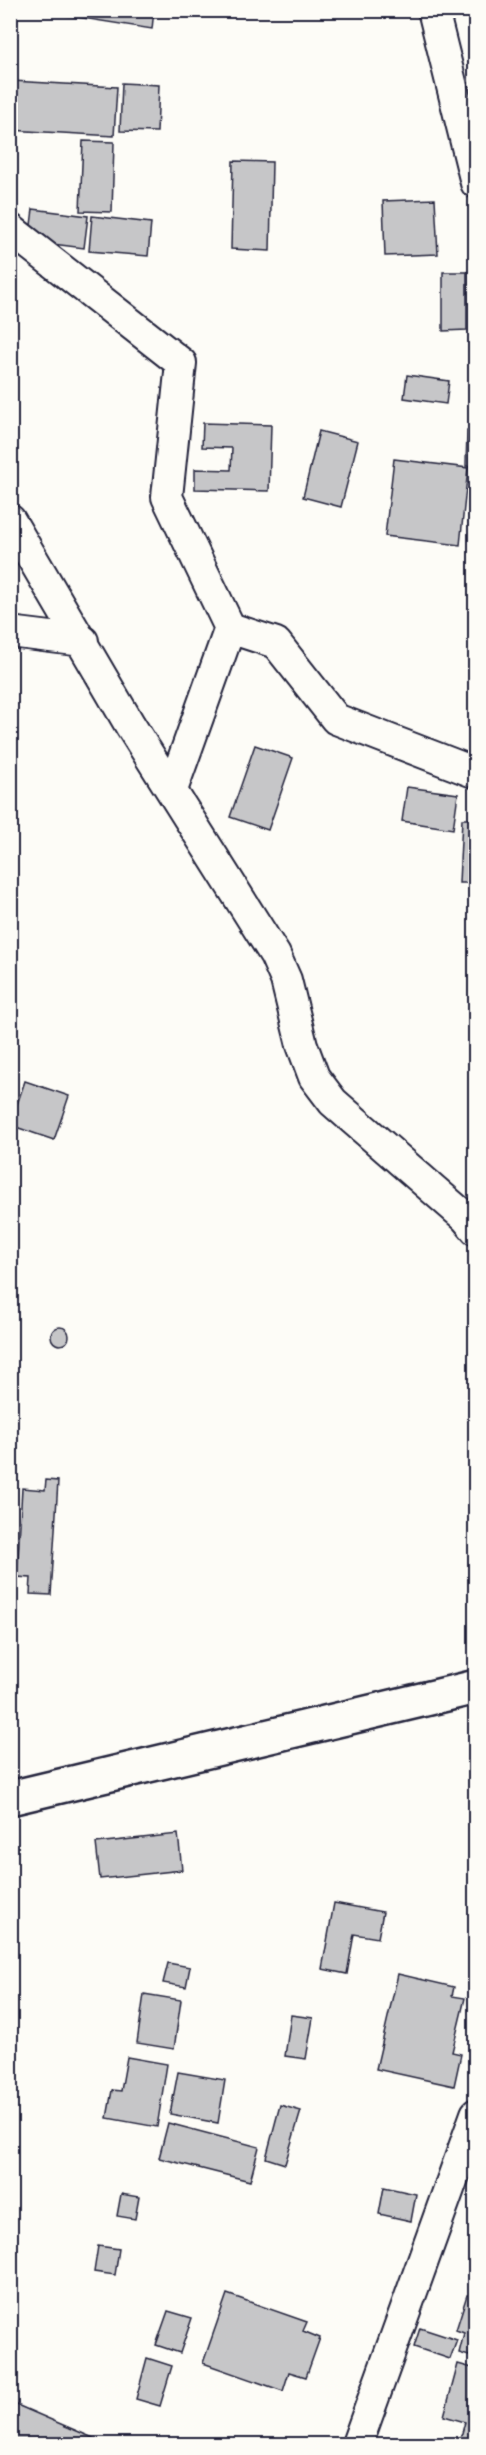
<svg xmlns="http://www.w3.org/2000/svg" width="486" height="2455" font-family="Kalam,sans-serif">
	<rect width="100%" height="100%" fill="#fdfcf7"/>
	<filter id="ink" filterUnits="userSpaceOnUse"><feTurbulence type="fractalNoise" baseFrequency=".0167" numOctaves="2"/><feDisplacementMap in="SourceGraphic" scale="12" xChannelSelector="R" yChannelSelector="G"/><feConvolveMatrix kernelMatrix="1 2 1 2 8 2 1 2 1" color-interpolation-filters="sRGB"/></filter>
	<g filter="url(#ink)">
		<!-- building -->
		<path fill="#c6c6c8" stroke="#22223b" stroke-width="1.5" d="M32,10h122l-2,19z
			M12,81l105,6 -3,49 -104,-6z
			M122,83l37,2 -2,47 -37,-1z
			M83,141l31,1 -2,70 -32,-1z
			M233,161l39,1 -2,89 -39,-2z
			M435,199l3,55 -53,2 -2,-55z
			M33,209l55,7 -4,32 -55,-7z
			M92,216l59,7 -3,33 -59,-5z
			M443,272h24v58l-24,1z
			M407,375l42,6 -3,23 -42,-6z
			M203,423l68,2 -2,66 -74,-2v-20l36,1 1,-22 -30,-1z
			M467,430h9v36h-10z
			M319,431l39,10 -17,66 -38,-10z
			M394,459l74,9 -8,77 -75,-9z
			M255,745l38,13 -25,72 -38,-13z
			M407,787l51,7 -5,35 -51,-8z
			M462,819h14v64h-17z
			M25,1081l44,15 -15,44 -44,-15z
			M51 1336a9 9 0 1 1 18 0a9 9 0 1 1-18 0Z
			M46,1480l12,1 -7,114 -21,-1 1,-16 -14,-1 5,-89 23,2z
			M178,1834l4,36 -82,9 -4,-36z
			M334,1903l49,9 -5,26 -24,-4 -7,40 -25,-5z
			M473,1923h3v23l-7,-1z
			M168,1963l22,4 -4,20 -23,-4z
			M398,1974l56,13 -2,9 13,2 -13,54 9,2 -7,32 -78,-17z
			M144,1994l37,6 -7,49 -37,-6z
			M291,2015l22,3 -7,41 -21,-3z
			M127,2057l40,7 -10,63 -50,-9 5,-28 9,1z
			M178,2072l47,8 -7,43 -48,-9z
			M280,2105l21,6 -16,53 -19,-6z
			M168,2123l91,24 -9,34 -91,-23z
			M384,2187l32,7 -5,27 -32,-7z
			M121,2194l18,3 -4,22 -18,-3z
			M98,2246l21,3 -4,26 -21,-3z
			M227,2294l80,28 -4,9 17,7 -14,39 -17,-5 -6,19 -80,-28z
			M467,2295h9v63l-17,-5 5,-20 -8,-3z
			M168,2311l24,7 -12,35 -24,-8z
			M420,2328l37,12 -7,19 -36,-12z
			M147,2358l25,8 -12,40 -24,-7z
			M458,2364l18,5v75h-17l6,-22 -21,-6z
			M10,2402l97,42h-97z"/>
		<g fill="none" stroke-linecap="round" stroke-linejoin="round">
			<!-- minor casing -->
			<g stroke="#22223b" stroke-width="34">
				<path id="minor" d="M433,10l43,173
					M10,229l171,134 -14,134 63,131 -58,162
					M10,520l120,205 145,230 11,25 16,65 12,32 19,25 133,116 10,12
					M230,628l46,15 60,76 140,54
					M10,632l73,9
					M357,2444l119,-330"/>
			</g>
			<!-- tertiary casing -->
			<g stroke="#22223b" stroke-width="38">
				<path id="tertiary" d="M10,1798l466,-111"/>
			</g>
			<!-- minor -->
			<use href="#minor" stroke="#fdfcf7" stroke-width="30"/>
			<!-- tertiary -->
			<use href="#tertiary" stroke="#fdfcf7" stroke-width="33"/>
		</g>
	</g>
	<!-- margin -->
	<rect width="486" height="2455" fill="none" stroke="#fdfcf7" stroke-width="36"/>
	<rect x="18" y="18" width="450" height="2419" fill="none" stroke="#22223b" stroke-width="2" filter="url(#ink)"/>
</svg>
